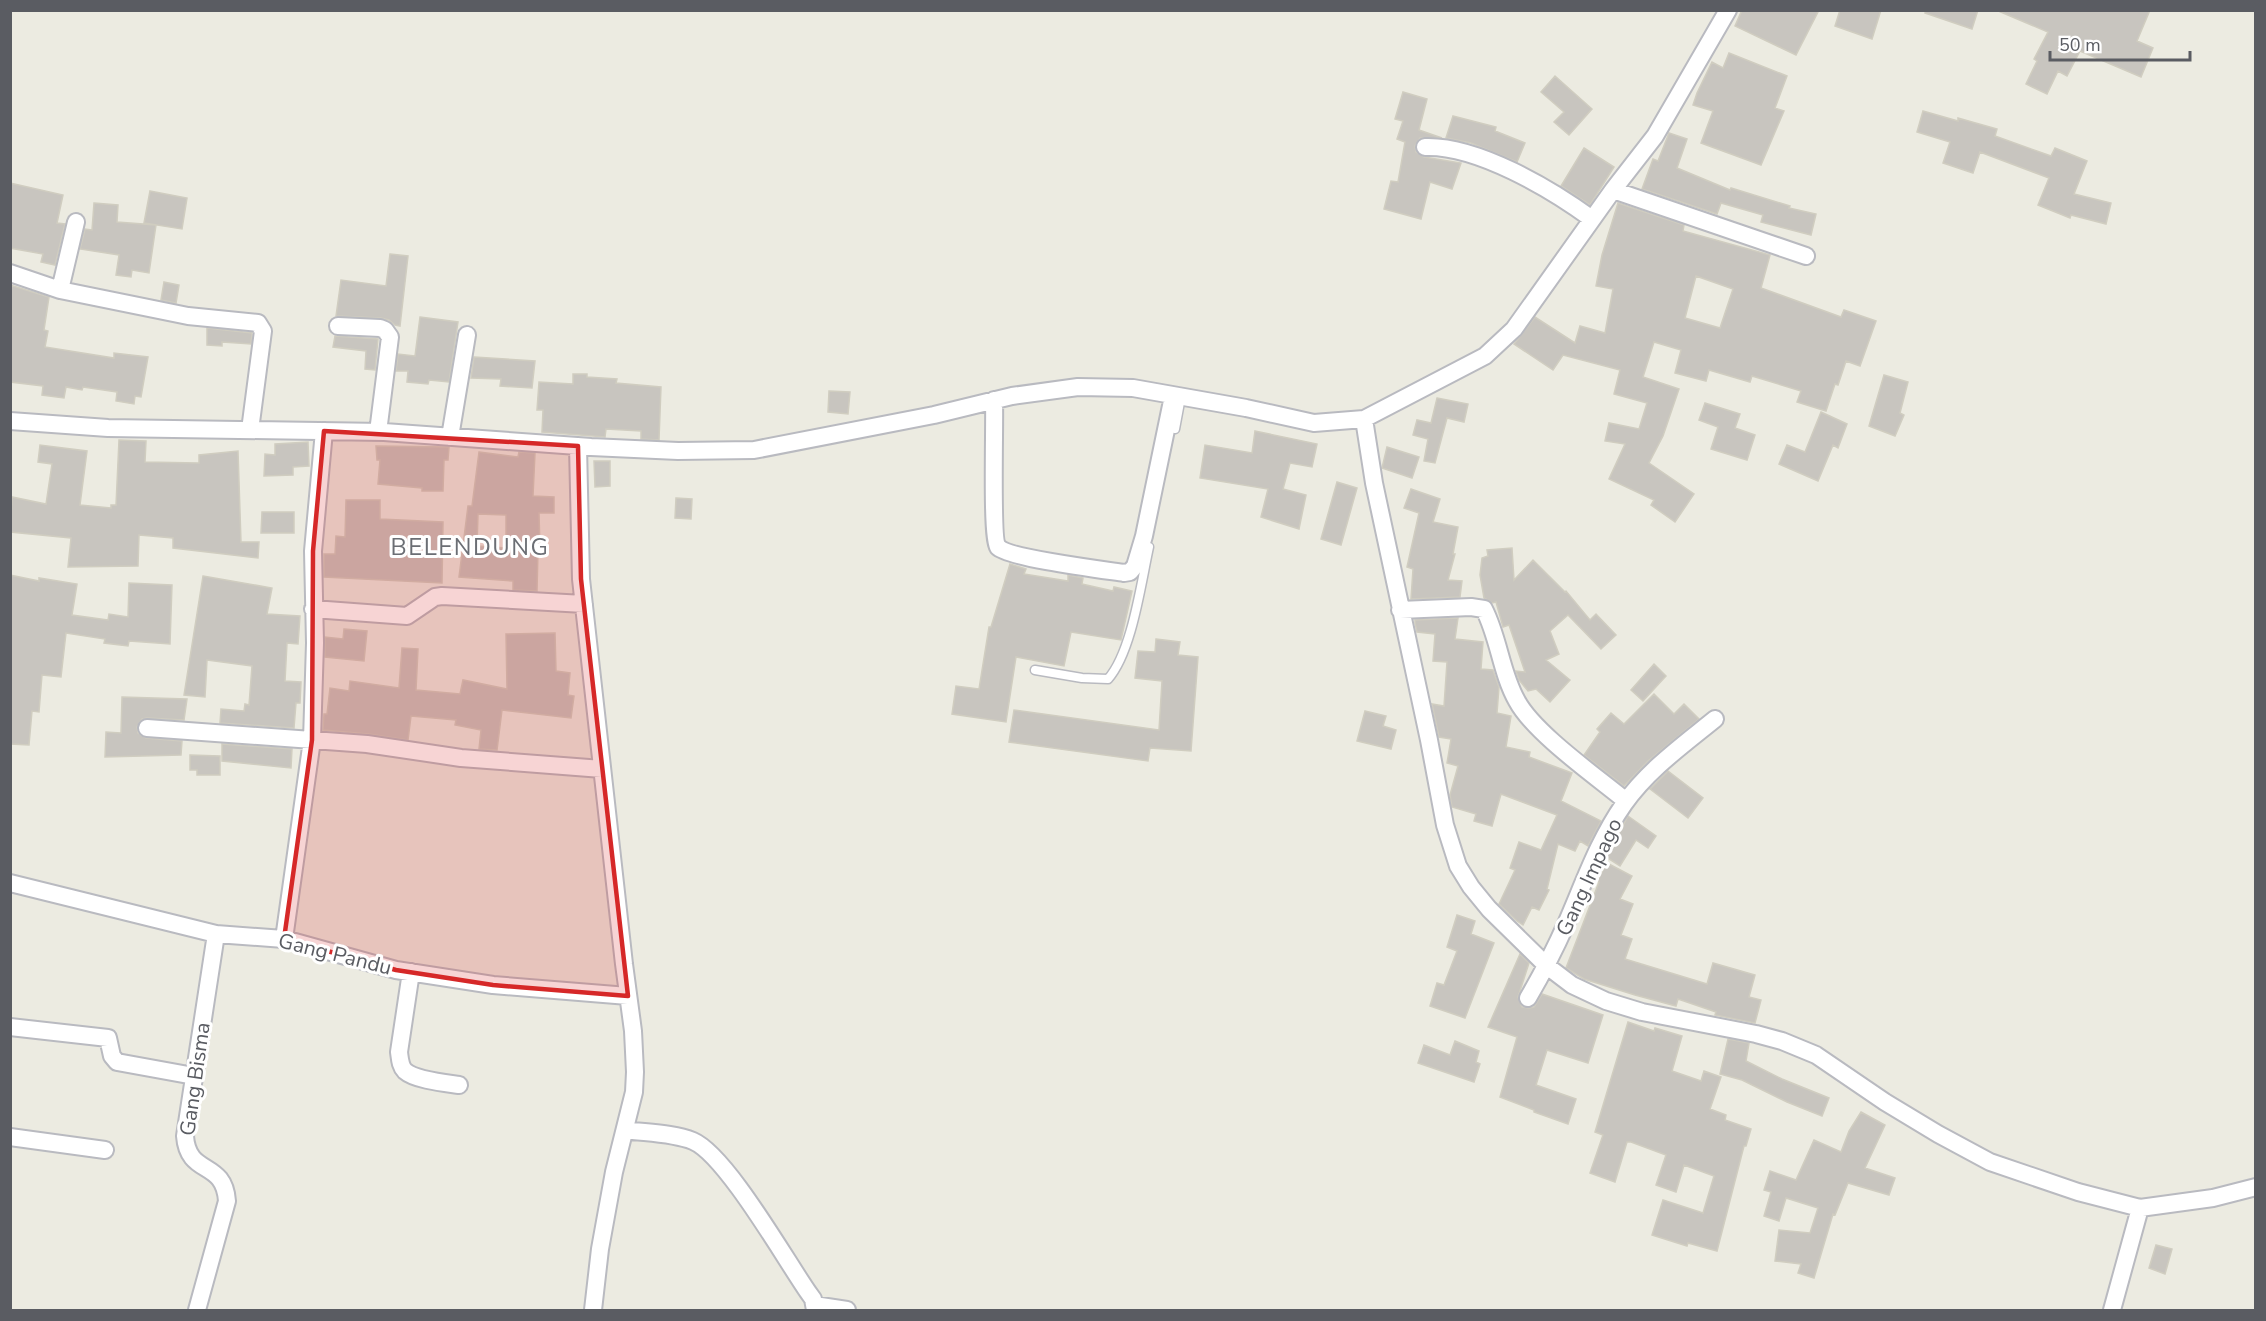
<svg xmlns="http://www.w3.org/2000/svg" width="2266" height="1321" font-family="'Nunito Sans',sans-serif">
	<rect width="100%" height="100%" fill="#ecebe1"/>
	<!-- building -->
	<path fill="#c8c5bf" stroke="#d0cdc0" stroke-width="1.5" fill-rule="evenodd" d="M1742,10h77l-23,45 -61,-29z
		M1840,10h41l-9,29 -37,-13z
		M1926,10h52l-6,19 -47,-16z
		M1996,10h154l-13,31 16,7 -12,29 -61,-26 -13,25 -9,-5 -11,23 -21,-10 11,-23 -3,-2 14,-27z
		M1729,53l58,23 -12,32 9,3 -23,54 -60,-22 12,-32 -20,-6 4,-12 15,-31 11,6z
		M1555,76l37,33 -23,26 -15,-13 10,-10 -23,-20z
		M1403,92l24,7 -8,31 23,8h-22l-5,8 1,6 8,5 37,6 -9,26 -22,-7 -9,37 -37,-10 7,-28 7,1 7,-40 -8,-3 6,-18 -8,-2z
		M1923,111l35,10v-3l39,11 -2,7 56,20 4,-8 32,13 -13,33 37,9 -5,21 -35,-9 -1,3 -32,-13 11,-27 -69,-26 -7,21 -30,-10 7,-21 -33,-10z
		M1453,116l43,11 -1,4 30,12 -8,19 -46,-19 -25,-5z
		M1669,133l18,6 -10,29 53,22 1,-2 59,18 -1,2 27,6 -5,21 -50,-13 2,-7 -42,-12 -4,11 -75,-25 11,-30 5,2z
		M1584,148l30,19 -24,38 -29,-19z
		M10,183l53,12 -6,28 8,1 -10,41 -14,-3 2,-8 -33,-6z
		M150,191l37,7 -5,31 -38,-6z
		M94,203l24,2 -1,17 39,3 -7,48 -17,-3 -1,7 -15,-2 3,-20 -39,-6 5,-20 7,1z
		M1618,203l66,22 -1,6 87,24 -9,33 80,29 3,-7 32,11 -16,45 -14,-5 -8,24 -3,-1 -9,27 -29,-9 4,-11 -49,-15 -2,6 -41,-12 -3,11 -31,-8 6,-23 -27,-8 -11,35 36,12 -16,47 -14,27 45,31 -19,28 -24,-17 3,-5 -45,-21 16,-35 -20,-3 4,-18 30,6 8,-26 -33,-9 6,-24 -57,-15 -10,15 -39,-26 21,-27 40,26 5,-17 25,7 8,-44 -17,-3 6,-31zM1696,276l37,13 -13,39 -35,-10z
		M390,254l18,2 -8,70 -5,-1 -6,-5 -8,-2 -45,-2 5,-36 45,6z
		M164,282l15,3 -3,18 -15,-3z
		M10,285l39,12 -5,33 4,1 -3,16 69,11v-5l34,4 -7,40 -6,-1 -1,8 -18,-3 1,-9 -34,-5 -1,3 -16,-3 -2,11 -22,-3 1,-9 -33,-4z
		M420,317l38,5 -9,60 -20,-2 -1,4 -21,-2 1,-11h-12l2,-17 17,2z
		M207,328l45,5 -1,11 -29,-2v4l-15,-1z
		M335,336l43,3 -3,31 -10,-1 1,-18 -33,-4z
		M474,357l61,4 -3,27 -32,-2 1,-7 -30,-1z
		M573,374h14v3l30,2 -1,4 45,4 -2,53 -18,-1v-8l-35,-2 -1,8 -63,-5 1,-22h-6l2,-28 34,2z
		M1884,375l24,7 -8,31 4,2 -9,21 -26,-10z
		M829,391l21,1 -2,22 -20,-2z
		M1437,398l31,6 -4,18 -17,-4 -12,45 -11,-2 4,-22 -15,-4 4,-15 14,3z
		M1705,403l35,11 -5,14 20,7 -8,25 -36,-11 7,-22 -19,-7z
		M1821,412l26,12 -9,24 -5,-3 -15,36 -39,-17 8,-19 18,7z
		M1255,431l62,13 -5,23 -22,-4 -7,26 23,6 -7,34 -38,-12 7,-28 -68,-11 5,-33 47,8z
		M119,440l27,1 -1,21 54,1v-8l39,-4 3,91h18l-1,16 -85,-10v-10l-34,-3 -1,31 -70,1 3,-29 -61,-6 2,-35 34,7 6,-40 -14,-2 2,-17 47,6 -7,54 31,3v-3h5z
		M308,442l1,24 -16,1v8l-29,1 1,-22 10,1v-11z
		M376,446l73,1 -1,13h-4l-1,31h-21v-3l-44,-4 2,-24h-3z
		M1387,447l32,10 -7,21 -30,-10z
		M479,452l39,5 1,-5 16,1 -2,43 21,1v16h-15l1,37h-2l-1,41 -24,-1v-9l-54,-4 9,-71h4zM478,514l28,1v33l-29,-2z
		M594,461h16v25l-15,1z
		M1337,482l20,6 -16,57 -20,-6z
		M1411,489l29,10 -7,23 25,5 -5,27h2l-7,26 14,1 -2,16 -49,2 2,-30 -6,-2 12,-54 -15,-5z
		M676,498l16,1 -1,20 -16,-1z
		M346,500h34v19l63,3 -1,61 -118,-6v-23h11l1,-18 9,1z
		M262,512h32v21h-33z
		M1512,548l2,32 19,-20 32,32 1,-1 24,29 6,-6 20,21 -15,14 -33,-34 -18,16 9,23 -13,6 24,20 -20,22 -14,-13 -8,2 -9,-11 -3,-9 9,1 -16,-47 -6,2 -7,-25 -4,1 -8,-5 -4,-23 2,-17 6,-2 -1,-6z
		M1010,564l16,5 -2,5 44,7v-6l15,3 -1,6 31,7 1,-4 18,4 -11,49 -50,-8 -7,34 -48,-9 -10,65 -54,-8 4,-28 23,3 10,-62h2z
		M10,575l29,6v-3l38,6 -5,31 36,5 1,-6 19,3 1,-34 43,2 -2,59 -41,-3 -1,5 -24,-3 1,-4 -39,-6 -5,44 -19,-2 -3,37 -7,-1 -3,34 -19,-1z
		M203,576l69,12 -5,26 33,2 -2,28 -11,-1 -2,38 16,1 -1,21h-4l-2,25 -74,-5 1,-14 23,2 1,-7 4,1 3,-39 -45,-6 -2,37 -21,-2z
		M1458,618l-3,21 28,3 -2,27 12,1 6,17 -2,26 14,3 -5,31 24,5 -1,5 43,16 -11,28 40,20 -13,25 -8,-5 -5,10 -17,-7 -11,45 2,1 -10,20 -7,-3 -9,18 -6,-4 -18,-17 16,-34 -5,-2 9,-26 22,8 16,-35 -56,-21 -9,32 -18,-5 2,-7 -24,-7 -2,-12 8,-29 -11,-3 4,-24 -12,-2 -7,-33 12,2 3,-44 -14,-1 2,-27 -18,-2 -2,-9v-3z
		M344,629l23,2 -3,30 -39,-4v-20l18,2z
		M555,633l1,38 14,2 -2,22 6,1 -3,22 -69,-8 -5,40 -18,-1 2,-19 -26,-5 1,-5 -45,-4 -3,24 -40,-6 -45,-4 1,-16h3l3,-26 19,3 1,-10 49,7 3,-40 16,1 -2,41 44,4 3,-14 44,9 -1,-55z
		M1156,639l24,3 -2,13 20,2 -7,94 -41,-3 -2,13 -139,-19 5,-32 145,20 3,-49 -27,-3 3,-27 17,1z
		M1654,664l12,12 -23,25 -12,-11z
		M1654,694l20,20 10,-10 15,15 -51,42 -24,25 -40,-31 16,-23 -3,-3 14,-16 13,11z
		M122,697l65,2 -3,21 -37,-2 -5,1 -5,8 1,6 8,5 36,3 -1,14 -76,2 1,-25 15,1z
		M1365,711l21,5 -3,10 13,4 -5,19 -34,-8z
		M222,744l70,5 -1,19 -69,-7z
		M190,755l30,1v19h-23v-5h-7z
		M1668,771l35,27 -15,20 -38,-29z
		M1628,816l28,20 -8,12 -12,-8 -16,26 -14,-9z
		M1607,863l25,13 -12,23 13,5 -12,31 11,4 -7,20 82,25 6,-21 42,12 -6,22 12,3 -6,23 -40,-8 1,-3 -38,-13 -2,7 -41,-11 -51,-16 -18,-11 33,-86 -2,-1z
		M1457,915l18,6 -4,13 23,9 -29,75 -35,-12 7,-23 7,2 13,-34 -10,-4z
		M1520,954l9,9 -11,34 4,10 7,1 5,-1 8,-13 61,21 -15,48 -41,-13 -11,35 40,14 -8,25 -34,-12v-2l-34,-13 17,-60 -29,-10z
		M1628,1022l26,9 1,-3 27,8 -10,35 29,10 3,-10 17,6 -11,32 16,6 -1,5 26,9 -5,17h-2l-27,105 -29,-8 -1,3 -35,-11 11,-35 40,13 11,-37 -30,-11 -8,27 -20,-7 10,-30 -35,-13h-4l-12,40 -25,-9 13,-38 -8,-3z
		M1728,1039l21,4 -3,18 36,18 47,19 -7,18 -35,-14 -45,-22 -22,-6z
		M1455,1041l24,10 -3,11 4,2 -6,18 -56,-19 6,-18 26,10z
		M1861,1112l24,13 -20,43 30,10 -6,17 -41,-12 -13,32 -2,-1 -19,64 -16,-5 3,-9 -26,-3 4,-31 31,3 8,-25 -32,-10 -7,23 -15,-5 7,-24 -7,-2 6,-19 26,9 18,-40 27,12 8,-21z
		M2156,1245l16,4 -7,25 -16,-6z"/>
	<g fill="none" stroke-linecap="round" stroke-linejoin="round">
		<!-- service casing -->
		<g stroke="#b9bac0" stroke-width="11">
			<path id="service" d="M1175,429l6,-32
				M1035,670l47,8 26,1c24,-27 33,-96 41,-132"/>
		</g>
		<!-- minor casing -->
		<g stroke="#b9bac0" stroke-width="20">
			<path id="minor" d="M1425,147c52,-2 126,42 167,72
				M1613,190l193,66
				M10,273l50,17 16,-68
				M60,290l128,26 70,7 5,8 -13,99
				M338,326l42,2 5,2 5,7 -12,95
				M994,400c1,21 -3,138 4,147 10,11 106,23 126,26l6,-1 5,-6 9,-30 29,-140
				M1364,419l10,64 55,257 16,85 13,41 13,21 18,22 58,57 25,19 34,16 36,11 114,22 26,7 34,14 69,47 53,32 52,28 88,30 62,16 73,-10 43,-11
				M10,421l98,7 276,4 207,15 87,4 76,-1 180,-35 78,-19 66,-9 55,1 113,20 68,15 50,-4 121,-63 29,-27 99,-139 42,-54 73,-126
				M450,437l17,-102
				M578,446l3,133 43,385 9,67 2,41 -1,20 -20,80 -14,77 -7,61
				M313,609l94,7 28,-19 7,-1 142,8
				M1400,610l71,-3 13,2c15,29 17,64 33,92 17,32 80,76 109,100
				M147,728l220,16 94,14 141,11
				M10,883l206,51 68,5 112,31 97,15 135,11
				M284,939l28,-199 3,-97 -2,-92 11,-120
				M411,972l-12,80c1,7 1,14 6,19 10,9 40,12 54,14
				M1528,998c14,-24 27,-49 38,-74 18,-41 32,-83 58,-120 24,-34 59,-59 91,-85
				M10,1027l98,11 4,18 5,6 77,14
				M625,1130c22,3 48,3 68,11 33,14 92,118 115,151l5,7 2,11
				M10,1137l95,13
				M814,1305l33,5
				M197,1310l30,-109c-3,-42 -39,-24 -42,-65l31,-202
				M2112,1310l28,-102"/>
		</g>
		<!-- service -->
		<use href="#service" stroke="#fff" stroke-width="8"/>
		<!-- minor -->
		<use href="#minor" stroke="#fff" stroke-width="16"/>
	</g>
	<!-- marked area -->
	<path fill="#d62828" fill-opacity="0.2" stroke="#d62828" stroke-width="4.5" stroke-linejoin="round" d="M324,431l254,15 3,133 47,417 -135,-11 -97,-15 -112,-31 28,-199 1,-189z"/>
	<g text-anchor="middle" stroke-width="6" stroke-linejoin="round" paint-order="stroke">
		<!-- street labels -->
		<g font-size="21" fill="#5a5c62" stroke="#fff">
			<text transform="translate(1589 877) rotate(-65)" y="7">Gang Impago</text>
			<text transform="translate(335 954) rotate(14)" y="7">Gang Pandu</text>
			<text transform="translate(195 1079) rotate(-82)" y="7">Gang Bisma</text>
		</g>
		<!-- quarter labels -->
		<g font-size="24" letter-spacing="1.5" fill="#6b6e74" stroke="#fff">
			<text x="470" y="555">BELENDUNG</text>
		</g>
	</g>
	<!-- border -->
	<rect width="2266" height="1321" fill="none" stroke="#5a5c62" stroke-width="24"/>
	<!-- scale -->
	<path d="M2050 51v9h140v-9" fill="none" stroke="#5a5c62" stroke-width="3"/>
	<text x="2059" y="51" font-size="18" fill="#5a5c62" stroke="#ffffff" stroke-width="4.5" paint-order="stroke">50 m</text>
</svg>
